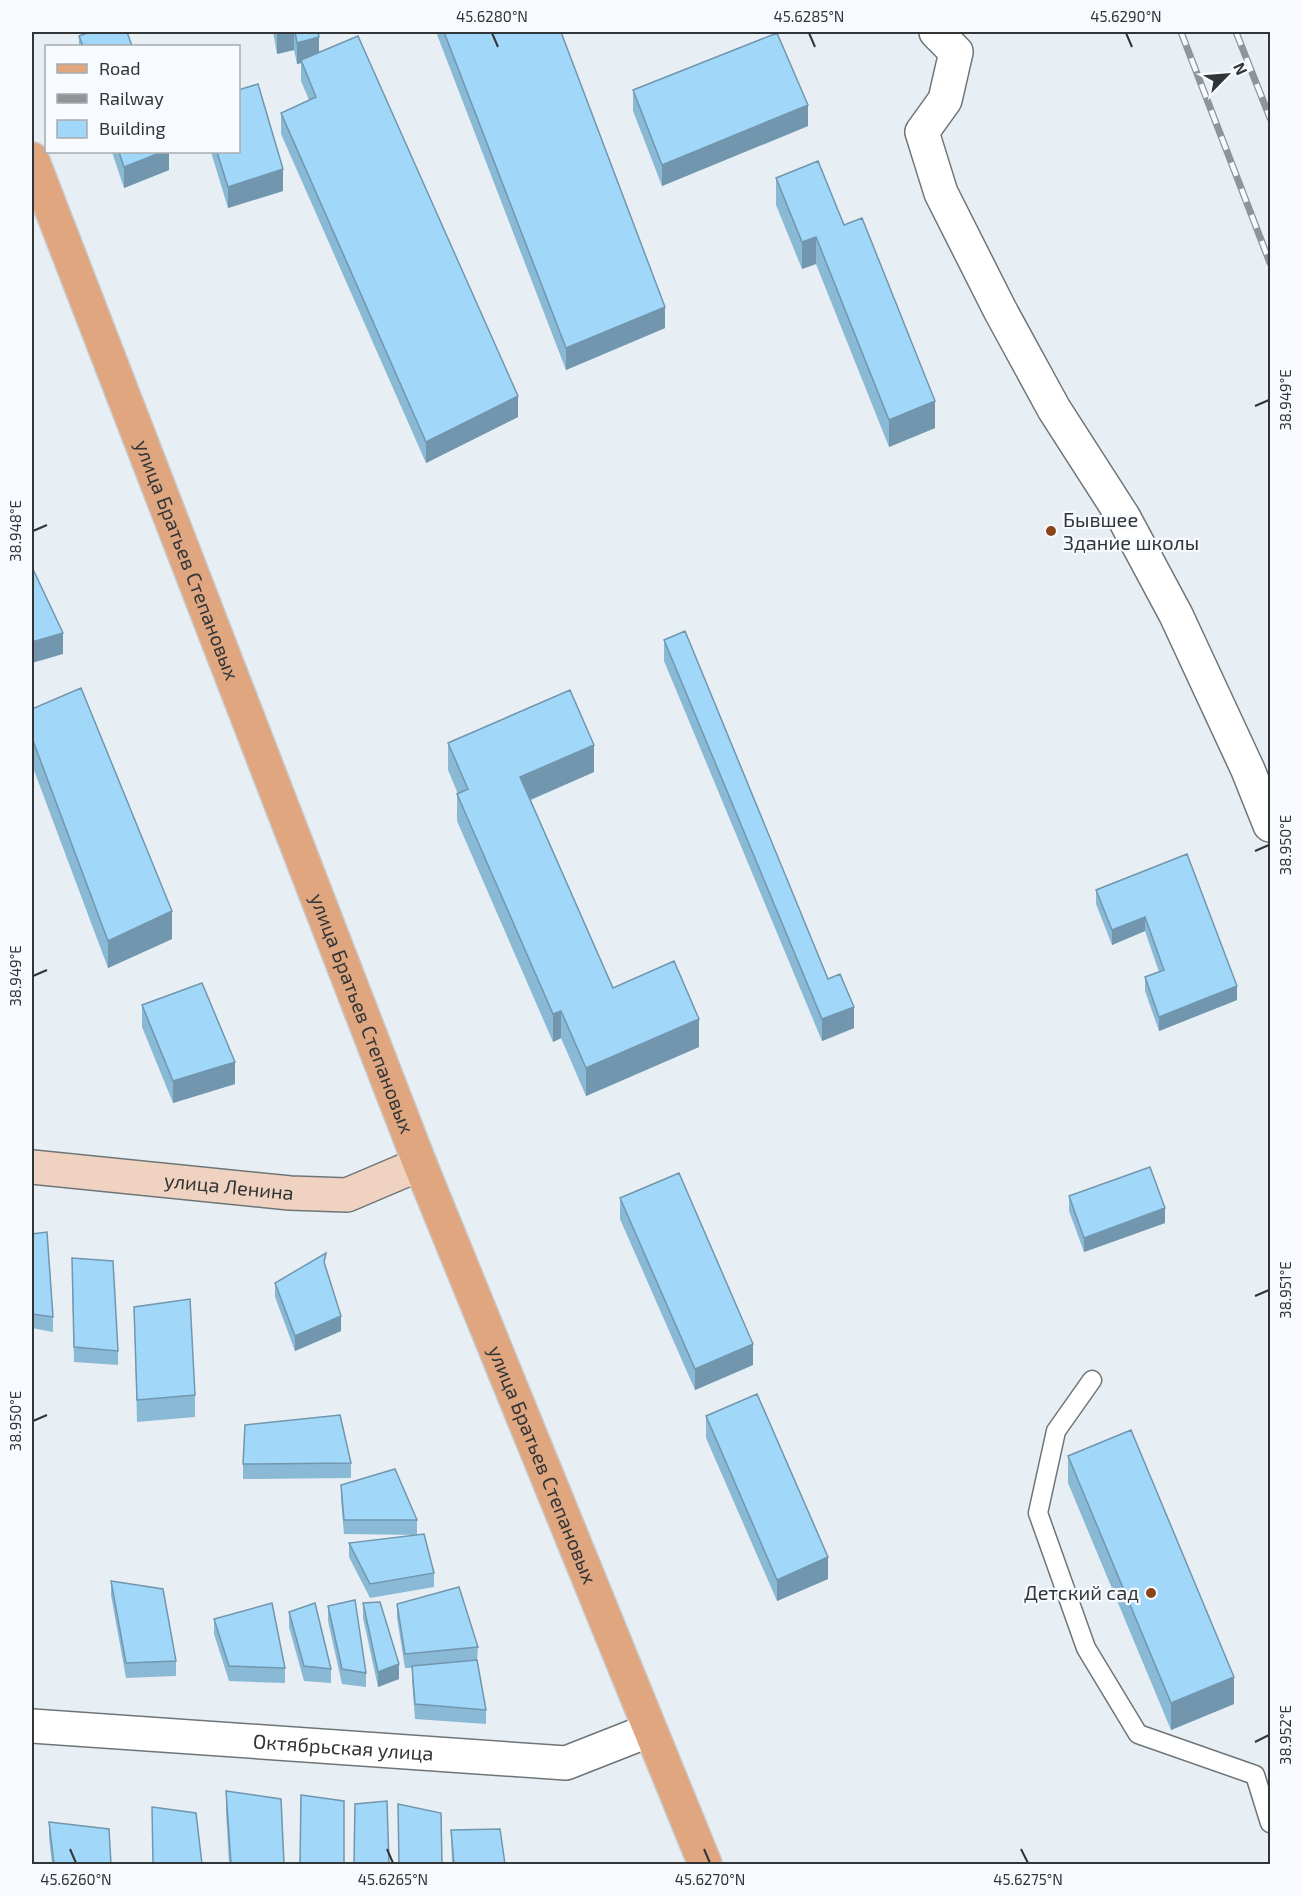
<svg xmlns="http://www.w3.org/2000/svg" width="1302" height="1896" font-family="'Exo 2',sans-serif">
	<rect width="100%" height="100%" fill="#e7eff4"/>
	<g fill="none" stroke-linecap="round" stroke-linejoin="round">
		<!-- service casing -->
		<g stroke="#6e7579" stroke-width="21">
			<path id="service" d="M1092,1380l-36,51 -18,82 48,135 52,86 117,41 15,48"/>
		</g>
		<!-- minor casing -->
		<g stroke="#6e7579" stroke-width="36">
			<g id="minor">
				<path d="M936,32l20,20 -11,48 -23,32 19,61 59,117 54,99 70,109 52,97 72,155 22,55"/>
				<path id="s1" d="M32,1726l534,37 84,-33"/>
			</g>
		</g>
		<!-- secondary casing -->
		<g stroke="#6e7579" stroke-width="36">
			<g id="secondary">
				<path id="s2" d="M32,1167l258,26 57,2 73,-31"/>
			</g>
		</g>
		<!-- primary casing -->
		<g stroke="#cacacb" stroke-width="36">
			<g id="primary">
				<path id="s3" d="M32,159l388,1005 285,700"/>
			</g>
		</g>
		<!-- service -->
		<use href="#service" stroke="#fff" stroke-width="18"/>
		<!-- minor -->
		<use href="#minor" stroke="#fff" stroke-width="33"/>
		<!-- secondary -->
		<use href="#secondary" stroke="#efd3c0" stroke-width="33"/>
		<!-- primary -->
		<use href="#primary" stroke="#dfa680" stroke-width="33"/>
		<!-- rail casing -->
		<g stroke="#8e9497" stroke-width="7">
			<path id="rail" d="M1181,32l89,231
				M1236,32l34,86"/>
		</g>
		<!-- rail -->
		<use href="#rail" stroke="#f7fbff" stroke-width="4.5" stroke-dasharray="14" stroke-linecap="butt"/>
	</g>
	<!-- wall -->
	<path fill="#8ab9d6" d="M273,32h45l1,20 199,365 -92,46 -145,-329v-21l28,-13 -8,-19v-18l-4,1 -3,-14 -17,4z
		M436,32h125l104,296 -99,42z
		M79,36l53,10h-53z
		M633,90l175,36 -146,60 -29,-75z
		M112,152h57v18l-45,18z
		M211,152h27l45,39 -55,17z
		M776,178l68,47 91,203 -46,19 -73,-183 -14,5 -26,-64z
		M664,640l164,339 26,49 -32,13 -158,-380z
		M32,709l140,230 -64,29 -76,-203z
		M448,743l146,29 -63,28 82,188 86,59 -113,49 -25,-58 -8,4 -96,-221v-27h1l-10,-24z
		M1187,854l50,146 -78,31 -14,-40v-14l14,-5 -14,-41 -33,14 -16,-41v-14z
		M142,1005l93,79 -62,19 -31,-76z
		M1069,1196l96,27 -81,29 -15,-41z
		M620,1198l133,167 -58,25 -75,-171z
		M32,1234l21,83v15l-21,-4z
		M326,1268l15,63 -46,20 -20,-54v-14z
		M72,1272l46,79v14l-44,-3z
		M134,1307l61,88v22l-58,5z
		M706,1416l122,163 -51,22 -71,-163z
		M1068,1456l166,248 -63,26 -103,-247z
		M351,1463v15l-108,1v-15z
		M341,1485l76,35v15l-73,-1 -3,-35z
		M349,1543l85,30v14l-64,11 -21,-41z
		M111,1581l65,80v15l-50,2 -15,-83z
		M363,1603l36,76 -21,8 -15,-69z
		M397,1604l81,43 -1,15 9,48v14l-71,-5 -3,-39v-12h-7l-8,-50z
		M328,1606l38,67v14l-24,-3 -14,-63z
		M289,1612l42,57v14l-27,-2 -15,-54z
		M214,1619l71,49v15l-56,-2 -15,-47z
		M226,1791l58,73h-55l-3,-51z
		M49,1822l62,42h-59l-3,-27z
		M451,1830l54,34h-53z"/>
	<!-- shaded-wall -->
	<path fill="#7196ae" d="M282,32h12v18l-17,4v-21z
		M319,37v21l-18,2v3l-4,1v-21z
		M808,105v21l-146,60v-21z
		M162,152h7v18l-45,18v-21z
		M283,169v22l-55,17v-21z
		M816,237v27l-14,5v-27z
		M665,307v21l-99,42v-22z
		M518,396v21l-92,46v-21z
		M935,401v27l-46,19v-27z
		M63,633v21l-31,9v-21z
		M594,745v27l-74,32v-27z
		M172,911v28l-64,29v-27z
		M1145,917v14l-33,14v-15z
		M1237,986v14l-78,31v-14z
		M854,1007v21l-32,13v-22z
		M561,1011v27l-8,4v-28z
		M699,1019v28l-113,49v-28z
		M235,1062v22l-62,19v-22z
		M1165,1208v15l-81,29v-14z
		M341,1316v15l-46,20v-15z
		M753,1344v21l-58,25v-21z
		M828,1557v22l-51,22v-21z
		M399,1664v15l-21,8v-15z
		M1234,1677v27l-63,26v-27z"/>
	<!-- building -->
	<path fill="#a1d7f9" stroke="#7196ae" stroke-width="1.5" d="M90,32h37l5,14h-49l-4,-10z
		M295,32h23l1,5 -22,6z
		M444,32h117l104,275 -99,41z
		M777,33l31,72 -146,60 -29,-75z
		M358,36l160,360 -92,46 -145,-329 35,-16 -15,-37z
		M258,84l25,85 -55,18 -11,-35h21v-62z
		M119,152h43l-38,15z
		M818,161l26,64 18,-7 73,183 -46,19 -73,-183 -14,5 -26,-64z
		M32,567l31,66 -31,9z
		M685,631l143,348 12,-5 14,33 -32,12 -158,-379z
		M81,688l91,223 -64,30 -76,-203v-29z
		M570,690l24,55 -74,32 93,211 61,-27 25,58 -113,49 -25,-57 -8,3 -96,-220 11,-5 -20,-46z
		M1187,854l50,132 -78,31 -14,-40 19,-7 -19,-53 -33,13 -16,-40z
		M202,983l33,79 -62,19 -31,-76z
		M1150,1167l15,41 -81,30 -15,-42z
		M679,1173l74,171 -58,25 -75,-171z
		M47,1232l6,85 -21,-3v-80z
		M326,1253l-2,9 17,54 -46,20 -20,-53z
		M72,1258l41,3 5,90 -44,-4z
		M190,1299l5,96 -58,5 -3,-93z
		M757,1394l71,163 -51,23 -71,-164z
		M340,1415l11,48 -108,1 2,-39z
		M1131,1430l103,247 -63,26 -103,-247z
		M395,1469l22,51h-73l-3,-35z
		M424,1534l10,39 -64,11 -21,-41z
		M111,1581l52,8 13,72 -50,2z
		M459,1587l19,60 -73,7 -8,-50z
		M355,1600l11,73 -24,-4 -14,-63z
		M380,1602l19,62 -21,8 -15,-69z
		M272,1603l13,65 -56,-2 -15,-47z
		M315,1603l16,66 -27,-3 -15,-54z
		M477,1660l9,50 -71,-6 -3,-38z
		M226,1791l55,8 3,65h-53z
		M301,1795l43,6v63h-44z
		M387,1801l2,63h-35l1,-60z
		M398,1804l43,9 1,51h-43z
		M152,1807l44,6 6,51h-49z
		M49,1822l60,7 2,35h-57z
		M500,1829l5,35h-51l-3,-34z"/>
	<!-- ticks -->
	<path fill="none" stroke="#323537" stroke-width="2" d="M492,33l6,14M809,33l6,14M1126,33l6,14M1255,406l14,-6M33,531l14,-6M1255,851l14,-6M33,976l14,-6M1255,1296l14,-6M33,1421l14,-6M1255,1742l14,-7M70,1849l6,14M387,1849l6,14M704,1849l6,14M1021,1849l7,14"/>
	<!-- markers -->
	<g fill="#8a4619" stroke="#f7fbff" stroke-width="2">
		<circle cx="1051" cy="531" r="6"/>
		<circle cx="1151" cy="1593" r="6"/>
	</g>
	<g text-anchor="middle" stroke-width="4.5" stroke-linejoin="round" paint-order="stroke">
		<!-- poi labels -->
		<g font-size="20" fill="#323537" stroke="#f7fbff" text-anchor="start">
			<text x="1063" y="527">Бывшее<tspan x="1063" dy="23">Здание школы</tspan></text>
			<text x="1139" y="1600" text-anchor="end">Детский сад</text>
		</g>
		<!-- street labels -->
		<g font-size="20" fill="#323537" stroke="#f7fbff">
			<text dy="7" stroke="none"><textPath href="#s3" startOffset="430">улица Братьев Степановых</textPath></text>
			<text dy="7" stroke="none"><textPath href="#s3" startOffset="916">улица Братьев Степановых</textPath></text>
			<text dy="7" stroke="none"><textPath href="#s2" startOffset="198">улица Ленина</textPath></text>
			<text dy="7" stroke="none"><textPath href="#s3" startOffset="1402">улица Братьев Степановых</textPath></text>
			<text dy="7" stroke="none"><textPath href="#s1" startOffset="312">Октябрьская улица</textPath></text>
		</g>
	</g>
	<!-- border -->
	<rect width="1302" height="1896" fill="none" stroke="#f7fbff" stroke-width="66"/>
	<!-- legend -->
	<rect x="45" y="45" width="195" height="108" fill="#f7fbff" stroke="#a8acaf" stroke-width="1.5"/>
	<rect x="57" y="64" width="30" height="9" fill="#dfa680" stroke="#a8acaf" stroke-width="1.5"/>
	<text x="99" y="75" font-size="18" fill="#323537">Road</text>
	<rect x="57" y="94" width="30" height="9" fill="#8e9497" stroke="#a8acaf" stroke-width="1.5"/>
	<text x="99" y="105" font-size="18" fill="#323537">Railway</text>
	<rect x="57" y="120" width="30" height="18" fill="#a1d7f9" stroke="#a8acaf" stroke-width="1.5"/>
	<text x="99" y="135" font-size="18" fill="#323537">Building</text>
	<!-- north arrow -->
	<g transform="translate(1227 75) rotate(65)" stroke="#f7fbff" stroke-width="4.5" paint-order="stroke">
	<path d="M0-4.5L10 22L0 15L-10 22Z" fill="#323537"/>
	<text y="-9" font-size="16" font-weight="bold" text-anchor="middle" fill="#323537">N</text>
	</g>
	<rect x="33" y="33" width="1236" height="1830" fill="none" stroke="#323537" stroke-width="2"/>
	<g font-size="15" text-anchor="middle" fill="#323537">
		<text x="492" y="22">45.6280°N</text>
		<text x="809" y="22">45.6285°N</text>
		<text x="1126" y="22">45.6290°N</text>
		<text transform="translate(1286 400) rotate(-90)" y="5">38.949°E</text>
		<text transform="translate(16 531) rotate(-90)" y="5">38.948°E</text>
		<text transform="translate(1286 845) rotate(-90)" y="5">38.950°E</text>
		<text transform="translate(16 976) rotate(-90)" y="5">38.949°E</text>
		<text transform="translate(1286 1290) rotate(-90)" y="5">38.951°E</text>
		<text transform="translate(16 1421) rotate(-90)" y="5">38.950°E</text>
		<text transform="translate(1286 1735) rotate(-90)" y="5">38.952°E</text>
		<text x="76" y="1885">45.6260°N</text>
		<text x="393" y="1885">45.6265°N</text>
		<text x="710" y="1885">45.6270°N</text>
		<text x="1028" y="1885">45.6275°N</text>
	</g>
</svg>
